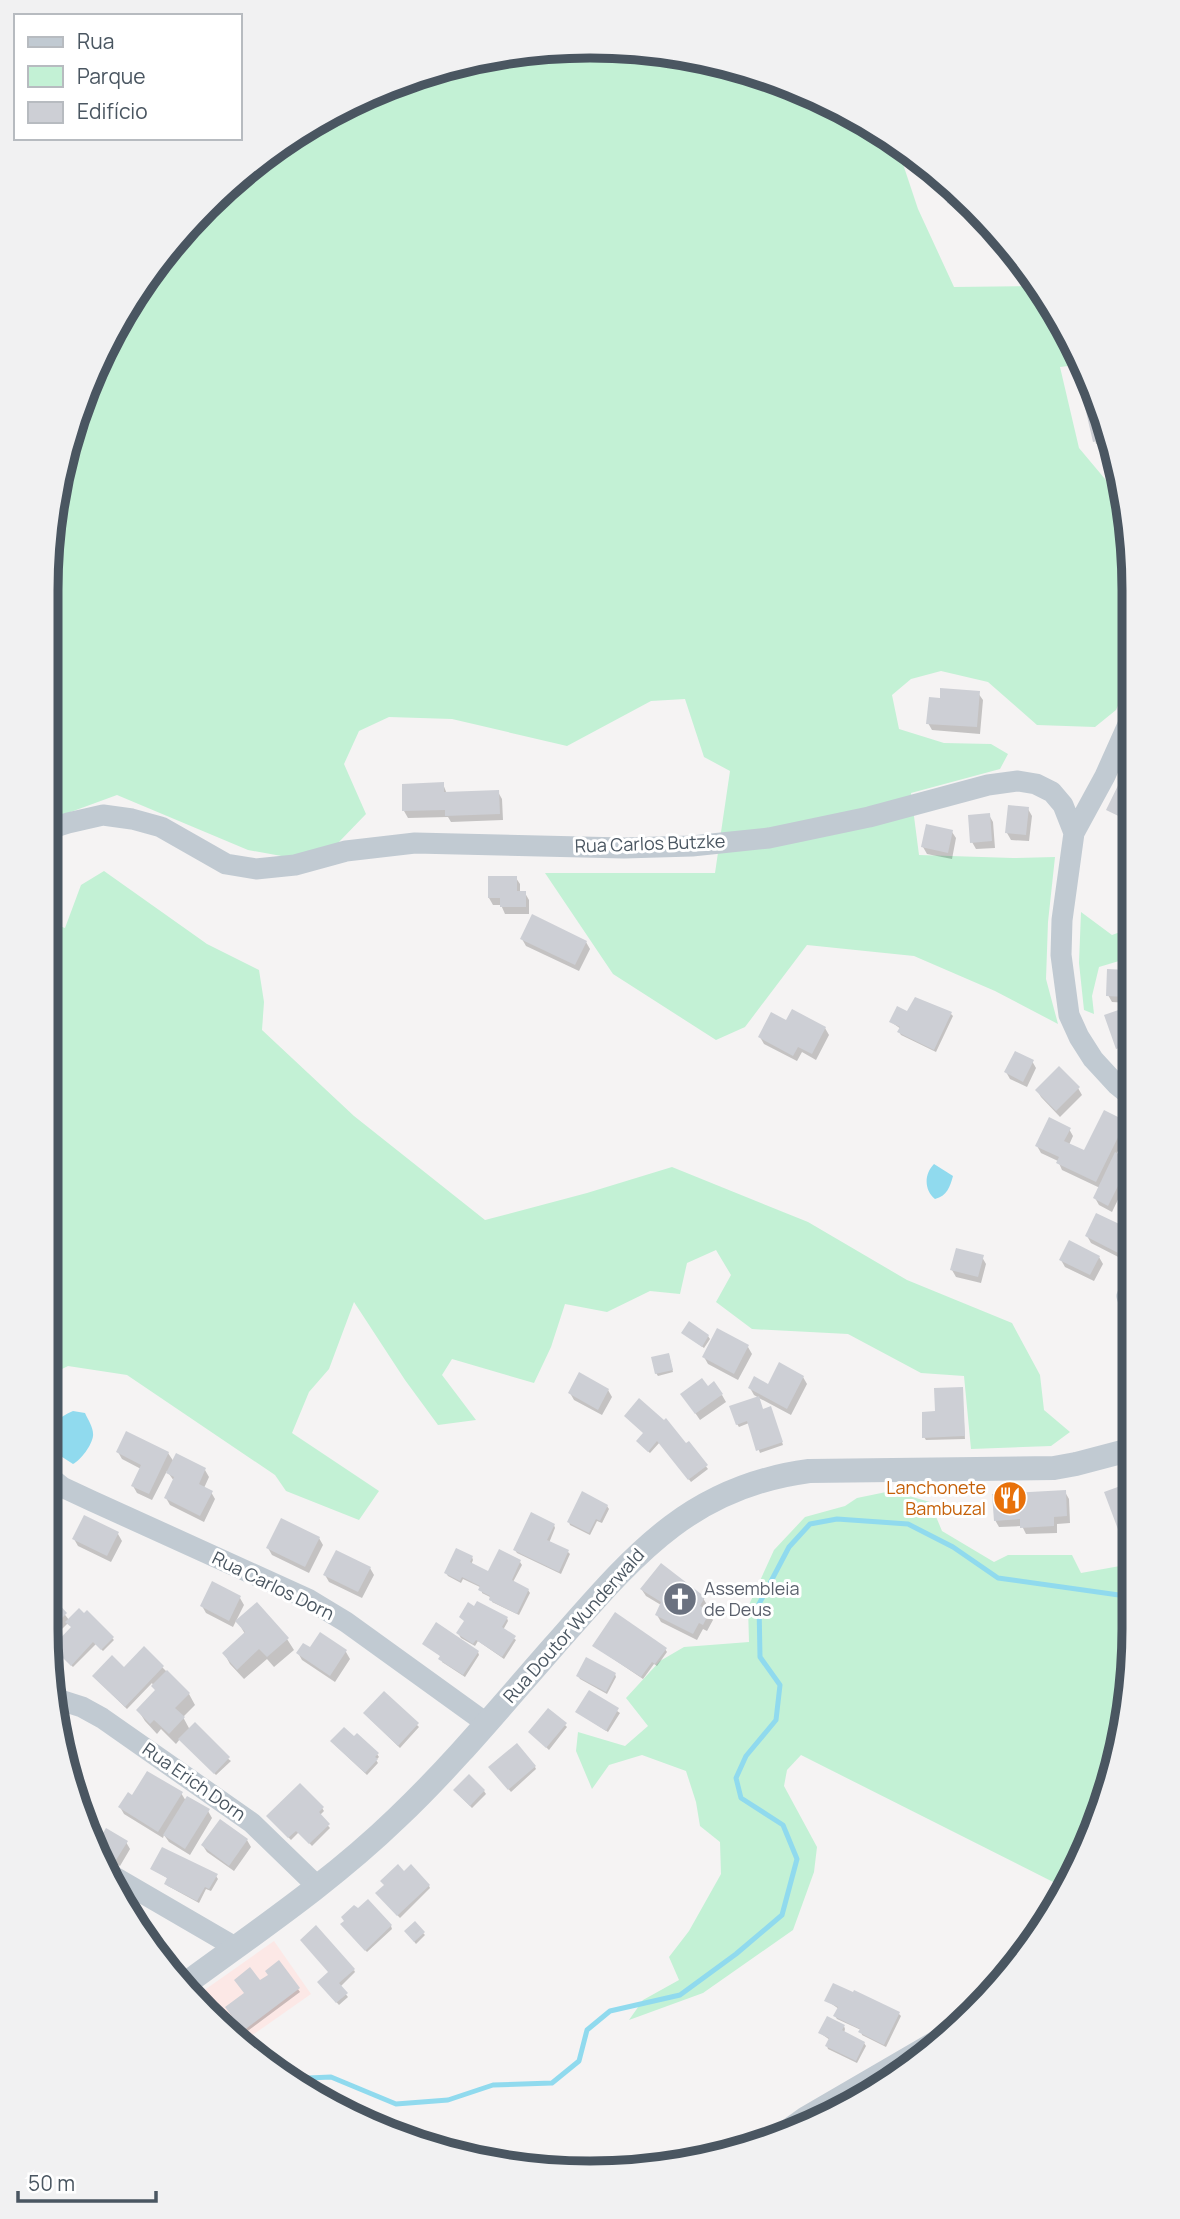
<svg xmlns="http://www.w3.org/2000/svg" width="1180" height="2219" font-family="Manrope,sans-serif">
	<rect width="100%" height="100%" fill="#f5f3f3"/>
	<!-- medical -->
	<path fill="#fce8e6" d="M274,1941l37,53 -67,47 -48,-45z"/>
	<!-- green -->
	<path fill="#c3f1d5" d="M626,47l105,17 100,38 66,44 21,63 36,78 88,-1 42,78 -24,3 19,81 47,56 4,15 -3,58 3,4v99l-14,30 -21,17 -58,-2 -49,-43 -47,-11 -30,8 -19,16 7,34 45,14 47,1 17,10 -8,15 -89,24 8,62 94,3 42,-1 -7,65 -2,57 12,45 -63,-33 -81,-35 -107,-11 -62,82 -29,13 -103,-66 -68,-101h170l15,-102 -26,-14 -19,-58 -34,2 -84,45 -115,-27 -63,-2 -30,14 -15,33 22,50 -28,29 -51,14 -39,-7 -131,-55 -71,26 1,-266 17,-106 38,-100 56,-91 73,-78 87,-62 97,-44 104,-24z
		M104,871l103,73 52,26 5,32 -2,28 92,86 131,104 102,-27 85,-26 136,55 99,58 105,43 28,52 4,35 26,22 -19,14 -80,3 -7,-73 -43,-3 -73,-39 -96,-5 -36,-27 15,-27 -15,-25 -29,13 -7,31 -30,-3 -43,21 -42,-8 -14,43 -17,36 -82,-24 -10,16 34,45 -38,5 -33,-45 -51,-78 -25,67 -20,23 -17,41 87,58 -20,29 -73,-29 -11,-16 -148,-100 -59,-9 -22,11v-456l19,7 16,-43z
		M1081,912l31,23 19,-7v34l-12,-1 -20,6 -7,29 2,18 -10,-4 -5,-47z
		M891,1491l39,11 12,29 52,31 14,-7h64l9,18 39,-7 4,18 9,2v78l-17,106 -38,100 -11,19 -266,-134 -14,15 -3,16 33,61 -3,25 -21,58 -90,63 -74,27 14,-20 36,-20 -10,-23 20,-26 32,-57 -1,-32 -20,-16 -4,-24 -10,-31 -44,-16 -33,10 -17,24 -16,-38 2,-19 47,14 23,-20 -22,-28 34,-37 24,-14 65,-5 -1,-35 26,-57 31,-33 40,-11 12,-8z"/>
	<!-- water -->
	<path fill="#90daee" d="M934,1164l19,12c-3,11 -6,20 -18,23 -11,-9 -11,-25 -1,-35z
		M73,1411l12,2c3,7 9,15 8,23 -1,9 -12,24 -20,28l-17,-11 2,-8 -10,-7c4,-15 11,-21 25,-27z"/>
	<!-- shadow -->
	<path fill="#0003" d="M954,186l22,25 -1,3 -25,-9 -1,-2z
		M1005,244l17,19 -1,2 -15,-9 -4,-7z
		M1099,402l10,40 -13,2 -9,-39z
		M978,693l5,7 -3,34 -48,-4 -4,-7 13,-23z
		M443,784l4,10 51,-2 4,7 1,21 -52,2 -3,-5 -40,1 -4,-7z
		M1028,809l4,7 -3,25 -18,-1 -4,-7z
		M989,815l4,7 2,26 -19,1 -4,-7z
		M952,832l4,6 -4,21 -25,-5 -4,-7z
		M516,878l4,6v9h5l4,7v14h-24l-4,-9h-8l-4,-7z
		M522,939l64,3 4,7 -11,22 -53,-25z
		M1126,972l4,7v24l-18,-1 -4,-7z
		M915,999l36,15 2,2 -17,36 -35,-17 -2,-3 2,-3 -10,-7 17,-9z
		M1129,1008l2,3v41l-10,4 -15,-40z
		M787,1022l38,6 4,7 -13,25 -14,-8 -5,9 -33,-17 -4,-7z
		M1032,1061l4,7 -9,19 -17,-8 -4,-7z
		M1078,1088l4,7 -22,22 -19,-20 -4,-7z
		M1124,1122l4,7 -12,26 11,5 5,-9v35l-6,-3 -14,29 -13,-7 -4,-7 5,-10 -38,-18 -4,-9 -17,-8 -4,-7 32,-17 4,7 -4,9 16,8z
		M1097,1215l35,17v27l-2,4 -39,-20 -4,-7z
		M982,1257l4,7 -5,19 -25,-6 -4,-7z
		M1099,1257l4,7 -9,17 -29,-14 -4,-7z
		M683,1333l25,3 2,3 -6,9z
		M748,1347l4,7 -14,26 -30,-16 -4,-7z
		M669,1355l4,17 -15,4 -2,-3z
		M803,1377l4,7 -16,31 -32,-17 4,13h9l11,34 -23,8 -11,-30 -10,4 -2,-3 22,-26 -5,-3 -4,-7 18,-2z
		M962,1389l3,50 -39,1 -2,-3 13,-24z
		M608,1390l4,7 -10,18 -28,-15 -4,-7z
		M722,1395l4,7 -26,18 -13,-19z
		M639,1401l25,22 2,-2 20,25 3,-2 19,25 -17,13 -31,-40 -10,11 -10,-9 -2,-3 7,-7 -19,-18z
		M118,1452l50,1 6,9 31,8 4,7 -5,11 7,4 4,7 -11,23 -34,-17 -4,-7 8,-17 -7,-10 -15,29 -15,-7 -4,-7 8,-17 -19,-10z
		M1065,1492l4,7 1,24 -13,1v9l-31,1 -4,-8 -23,1 -4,-7z
		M607,1506l2,3 -7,14 -5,-2 -7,14 -20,-10 -1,-3z
		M554,1525l1,3 -6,15 19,9 2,2 -9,20 -44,-21 -2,-3z
		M118,1534l4,7 -11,21 -33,-16 -4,-7z
		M319,1538l4,7 -14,28 -37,-18 -4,-7z
		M472,1557l1,3 -2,5 18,8 31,-11 2,3 -9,17 15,8 2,3 -11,22 -27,-13v-4l-10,-5v-5l-19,-9 -2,4 -13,-7 -2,-3z
		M370,1568l4,7 -12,23 -33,-16 -4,-7z
		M642,1590l61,8 4,7 -2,5 8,10 -6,11 -4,-2 -6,11 -36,-18 -4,-7 4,-10 -15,-9z
		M240,1598l4,7 -11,22 -27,-14 -4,-7z
		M46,1601l5,6 5,-4 13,17 43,18 2,2 -11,11 -7,-7 -23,23 -18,-17 18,-22 -5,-5 -12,12 -10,-11z
		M507,1618l1,3 -5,9 13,10 -12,19 -26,-18 -3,5 -14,-8 -3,-5 8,-11z
		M238,1622l49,17 7,11 -20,17 -7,-8 -23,20 -14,-15 -6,-11 21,-19z
		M321,1635l25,17 4,7 -15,23 -33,-22 -4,-7 13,-3z
		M424,1644l54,8 1,3 -14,22 -23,-15v-5z
		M594,1646l71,3 2,3 -10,14 -3,-2 -11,15z
		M144,1649l45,45 6,11 -12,12 7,13 41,31 -15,14 -36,-36 -4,5 -15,-15 -4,5 -12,-13 -7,-11 18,-18 -4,-9 -25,26 -31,-30 28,-9z
		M615,1674l1,3 -9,17 -27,-15 -2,-3z
		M589,1692l31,21 -12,19 -31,-20z
		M365,1714l52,11 2,2 -19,21z
		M565,1725l2,2 -18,23 -19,-18z
		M334,1744l43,10 2,3 -3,3 2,3 -11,12z
		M535,1767l1,2 -25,23 -19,-22z
		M72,1791l9,13 -3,6 -3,-6z
		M484,1791l2,3 -14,14 -15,-15z
		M181,1793l5,8 22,10 4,7 -22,37 -21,-13 -5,-7 -1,3 -39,-24 -4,-7 13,-9z
		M322,1808l2,3 -5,5 11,12 -18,18 -13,-14 -8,8 -21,-21z
		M247,1840l4,7 -17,24 -27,-19 -4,-6z
		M126,1842l4,7 -10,17 -18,-11 -5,-8z
		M152,1869l64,7 2,3 -7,12 -5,-2 -7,14 -31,-17 -2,-2 3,-5z
		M403,1873l26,13 1,2 -30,30 -21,-22 6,-10z
		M346,1922l45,4 1,3 -25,23 -23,-25z
		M423,1933l2,2 -9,9 -8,-10z
		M279,1962l21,30 -55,41 -18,-26 43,-31z
		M354,1970l1,2 -15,15 8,10 -9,8 -18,-20z
		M826,2000l73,14 2,2 -15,31 -24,-12 -1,-5 -24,-11 -2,-3 4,-7z
		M844,2026l1,3 -1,4 20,10 2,3 -9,17 -29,-14 -1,-3 3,-6 -10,-7z"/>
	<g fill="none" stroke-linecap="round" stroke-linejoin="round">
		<!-- stream -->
		<path stroke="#90daee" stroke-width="5" d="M285,2079l46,-2 65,27 52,-4 45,-15 59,-2 27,-22 8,-31 23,-19 70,-16 56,-41 46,-39 15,-56 -14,-34 -42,-27 -5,-20 10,-22 30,-36 4,-35 -20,-28 -1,-53 30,-57 21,-23 27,-5 71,5 45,23 45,31 135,19"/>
	</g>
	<!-- building -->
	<path fill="#cdcfd5" d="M953,185l22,25 -1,2 -27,-9z
		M1004,243l13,16 -17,-10z
		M1098,400l10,39 -15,3 -9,-39z
		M940,688l40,3 -3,36 -51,-3 3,-27 11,1z
		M1131,759v63l-25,-12z
		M444,782v10l55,-2 1,24 -55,2v-6l-43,1v-27z
		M1008,805l21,2 -3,28 -21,-2z
		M990,813l2,28 -22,2 -2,-28z
		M926,824l27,6 -5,23 -27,-6z
		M488,876h29v15h9v16h-26v-9h-12z
		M532,914l55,27 -12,24 -55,-26z
		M1107,969l20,1 -1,27 -20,-1z
		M915,997l37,15 -18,38 -37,-18 3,-5 -11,-5 8,-16 10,5z
		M1130,1006l1,38 -15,5 -12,-34z
		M792,1009l34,18 -14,27 -14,-7 -5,9 -35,-19 13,-25 15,8z
		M1015,1051l19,9 -11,22 -19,-10z
		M1059,1066l21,21 -24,24 -21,-21z
		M1104,1110l22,11 -30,61 -40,-19 3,-6 -24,-11 14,-29 22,11 -7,13 20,9z
		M1132,1147v35l-10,-4 -14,28 -15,-8 22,-46 11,6z
		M1096,1213l36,17v15l-6,12 -41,-21z
		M1069,1240l31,16 -10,19 -31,-15z
		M956,1248l28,7 -6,22 -28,-7z
		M689,1321l20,14 -7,12 -21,-14z
		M717,1328l32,17 -15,29 -32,-17z
		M669,1353l4,17 -18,4 -4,-17z
		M779,1362l25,14 -17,33 -39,-21 6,-12 14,8z
		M579,1372l30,17 -11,21 -30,-17z
		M702,1378l6,8 6,-5 9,13 -28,20 -15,-20z
		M963,1387l2,49 -43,2v-26l13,-1 -1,-23z
		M759,1396l4,13 8,-3 12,36 -27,9 -9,-30 -11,4 -7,-19z
		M639,1398l25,22 2,-2 20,25 3,-2 19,24 -20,15 -31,-39 -9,11 -12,-11 7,-8 -19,-17z
		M126,1431l43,21 -20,42 -18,-8 10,-21 -25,-13z
		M176,1453l30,15 -7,16 14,7 -13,25 -36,-18 10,-21 -8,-4z
		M1126,1484l7,18v43l-8,3 -21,-56z
		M1066,1490l1,26 -13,1v9l-34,2v-9l-26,2 -2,-27z
		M582,1491l26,14 -8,16 -4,-2 -7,14 -22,-11z
		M531,1512l24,12 -8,16 22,10 -10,22 -46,-22z
		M84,1515l35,17 -12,24 -35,-17z
		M281,1518l39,19 -15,30 -39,-19z
		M456,1548l17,8 -3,6 18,9 11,-22 22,11 -9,20 17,9 -12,25 -28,-14 1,-4 -12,-6 2,-4 -18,-9 -2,4 -16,-8z
		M336,1550l35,17 -13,25 -35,-17z
		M661,1563l44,34 -5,9 10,5 -7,14 -4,-2 -6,11 -38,-19 6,-13 -21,-13z
		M212,1581l29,15 -12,25 -29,-15z
		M46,1599l5,6 5,-4 11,12 -16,16 -5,-6z
		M477,1601l31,16 -6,10 14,9 -14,21 -26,-17 -3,4 -17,-11 8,-12 -5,-4 9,-15 6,4z
		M257,1602l32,36 -22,19 -8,-8 -22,21 -15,-17 23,-21 -10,-11z
		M79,1608l5,5 3,-3 27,27 -13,13 -8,-8 -22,24 -19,-19 19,-20 -6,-5z
		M615,1612l52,36 -12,16 -3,-2 -11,15 -49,-31z
		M436,1622l43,29 -16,24 -25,-16 2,-3 -18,-12z
		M320,1632l27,18 -17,26 -34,-23 7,-10 7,4z
		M144,1646l20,20 -39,41 -33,-31 20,-21 12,12z
		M586,1657l30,16 -10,19 -30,-16z
		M167,1670l23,23 -15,15 10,9 -16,17 -15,-14 -4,4 -14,-14 19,-20 -4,-4z
		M589,1690l30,18 -13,23 -31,-19z
		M384,1691l35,32 -21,23 -35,-33z
		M548,1708l19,15 -21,25 -18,-16z
		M195,1722l35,35 -16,17 -36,-35z
		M344,1727l10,9 3,-3 22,20 -4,4 3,2 -13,14 -35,-32z
		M517,1743l19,23 -28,24 -20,-23z
		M147,1771l36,21 -25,40 -40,-25 10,-15 4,3z
		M469,1774l16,16 -15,16 -17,-16z
		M300,1783l24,24 -5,5 11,12 -21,20 -13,-13 -8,7 -22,-22z
		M187,1796l23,13 -25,40 -22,-14z
		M220,1819l28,20 -19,27 -28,-21z
		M106,1828l22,13 -12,19 -17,-10 -3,-5z
		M162,1847l56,27 -9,15 -4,-2 -8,14 -33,-17 3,-6 -17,-9z
		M398,1864l6,7 7,-7 19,21 -33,31 -22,-23 9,-8 -4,-4z
		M368,1899l24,26 -27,26 -25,-27 4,-3 -3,-4 13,-12 4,3z
		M415,1921l10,11 -11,10 -10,-11z
		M316,1925l39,44 -16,14 9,10 -12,10 -19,-21 11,-10 -28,-32z
		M279,1960l21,28 -57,43 -18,-24 19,-14 -10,-13 16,-13 10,13 8,-5 -3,-4z
		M833,1983l20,9 1,-2 46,22 -16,33 -26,-13 2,-3 -27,-13 5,-9 -14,-6z
		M827,2016l18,9 -3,5 23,12 -9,19 -31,-15 4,-8 -11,-5z"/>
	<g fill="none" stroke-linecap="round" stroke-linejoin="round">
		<!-- minor -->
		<path stroke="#c1cad2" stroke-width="21" d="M46,830l22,-7 35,-8 29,4 29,8 65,37 30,5 39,-4 51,-14 69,-8 209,5 68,-2 77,-8 100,-21 119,-32 30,-4 18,3 16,8 11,13 11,28 -12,87 -1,35 8,60 10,22 14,22 23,25 16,13
			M1074,833l31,-57 25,-56
			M1127,1296l5,16
			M46,1474l16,13 30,14 216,98 38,23 140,101
			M57,1699l25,8 20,11 150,105 65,63
			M113,1876l122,71
			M777,2137l28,-20 153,-89"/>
		<!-- tertiary -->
		<path stroke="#c1cad2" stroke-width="24" d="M184,1985c72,-53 148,-104 213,-167 56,-53 106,-114 157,-172 77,-87 133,-159 255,-175l245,-3 22,-4 57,-15"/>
	</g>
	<!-- icons -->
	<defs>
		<g id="restaurant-disc" transform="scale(1.75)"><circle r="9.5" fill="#e8710a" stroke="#fff"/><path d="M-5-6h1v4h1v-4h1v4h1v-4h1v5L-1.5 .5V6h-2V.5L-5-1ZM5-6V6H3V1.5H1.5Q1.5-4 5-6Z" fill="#fff"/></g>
		<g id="church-disc" transform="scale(1.75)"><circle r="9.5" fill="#6b7280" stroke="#fff"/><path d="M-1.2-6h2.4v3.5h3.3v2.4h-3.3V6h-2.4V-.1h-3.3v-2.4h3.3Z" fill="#fff"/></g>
	</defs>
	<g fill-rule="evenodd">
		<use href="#restaurant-disc" x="1010" y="1498"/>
		<use href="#church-disc" x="680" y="1599"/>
	</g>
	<g text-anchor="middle" stroke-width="6" stroke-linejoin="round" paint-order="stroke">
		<!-- street labels -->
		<g font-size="18" fill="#4a5661" stroke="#fff">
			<text transform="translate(650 844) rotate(-2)" y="6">Rua Carlos Butzke</text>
			<text transform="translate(273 1586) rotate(26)" y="6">Rua Carlos Dorn</text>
			<text transform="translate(574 1626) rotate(-48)" y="6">Rua Doutor Wunderwald</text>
			<text transform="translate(194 1782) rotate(35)" y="6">Rua Erich Dorn</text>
		</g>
		<!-- food labels -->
		<g font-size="18" fill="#c56008" stroke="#fff" text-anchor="end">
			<text x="986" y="1494">Lanchonete<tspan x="986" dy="21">Bambuzal</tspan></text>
		</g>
		<!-- worship labels -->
		<g font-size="18" fill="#5b616d" stroke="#fff" text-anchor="start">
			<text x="704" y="1595">Assembleia<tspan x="704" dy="21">de Deus</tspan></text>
		</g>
	</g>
	<!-- crop -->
	<path d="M0 0H1180V2219H0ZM590 58H590A532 532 0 0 1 1122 590V1629A532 532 0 0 1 590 2161H590A532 532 0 0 1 58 1629V590A532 532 0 0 1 590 58Z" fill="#f1f1f2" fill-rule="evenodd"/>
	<path fill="none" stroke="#4a5661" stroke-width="9" d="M590 58H590A532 532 0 0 1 1122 590V1629A532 532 0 0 1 590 2161H590A532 532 0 0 1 58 1629V590A532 532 0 0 1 590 58Z"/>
	<!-- legend -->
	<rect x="14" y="14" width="228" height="126" fill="#ffffff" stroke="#b7bbc0" stroke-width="2"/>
	<rect x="28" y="37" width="35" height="10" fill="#c1cad2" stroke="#b7bbc0" stroke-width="2"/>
	<text x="77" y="49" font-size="21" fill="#4a5661">Rua</text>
	<rect x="28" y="66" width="35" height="21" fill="#c3f1d5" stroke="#b7bbc0" stroke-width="2"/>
	<text x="77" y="84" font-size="21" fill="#4a5661">Parque</text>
	<rect x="28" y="102" width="35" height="21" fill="#cdcfd5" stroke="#b7bbc0" stroke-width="2"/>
	<text x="77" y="119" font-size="21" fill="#4a5661">Edifício</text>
	<!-- scale -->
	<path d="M18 2191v10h138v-10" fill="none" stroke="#4a5661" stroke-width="3.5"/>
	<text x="28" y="2191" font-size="21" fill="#4a5661" stroke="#ffffff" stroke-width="5" paint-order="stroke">50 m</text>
</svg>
